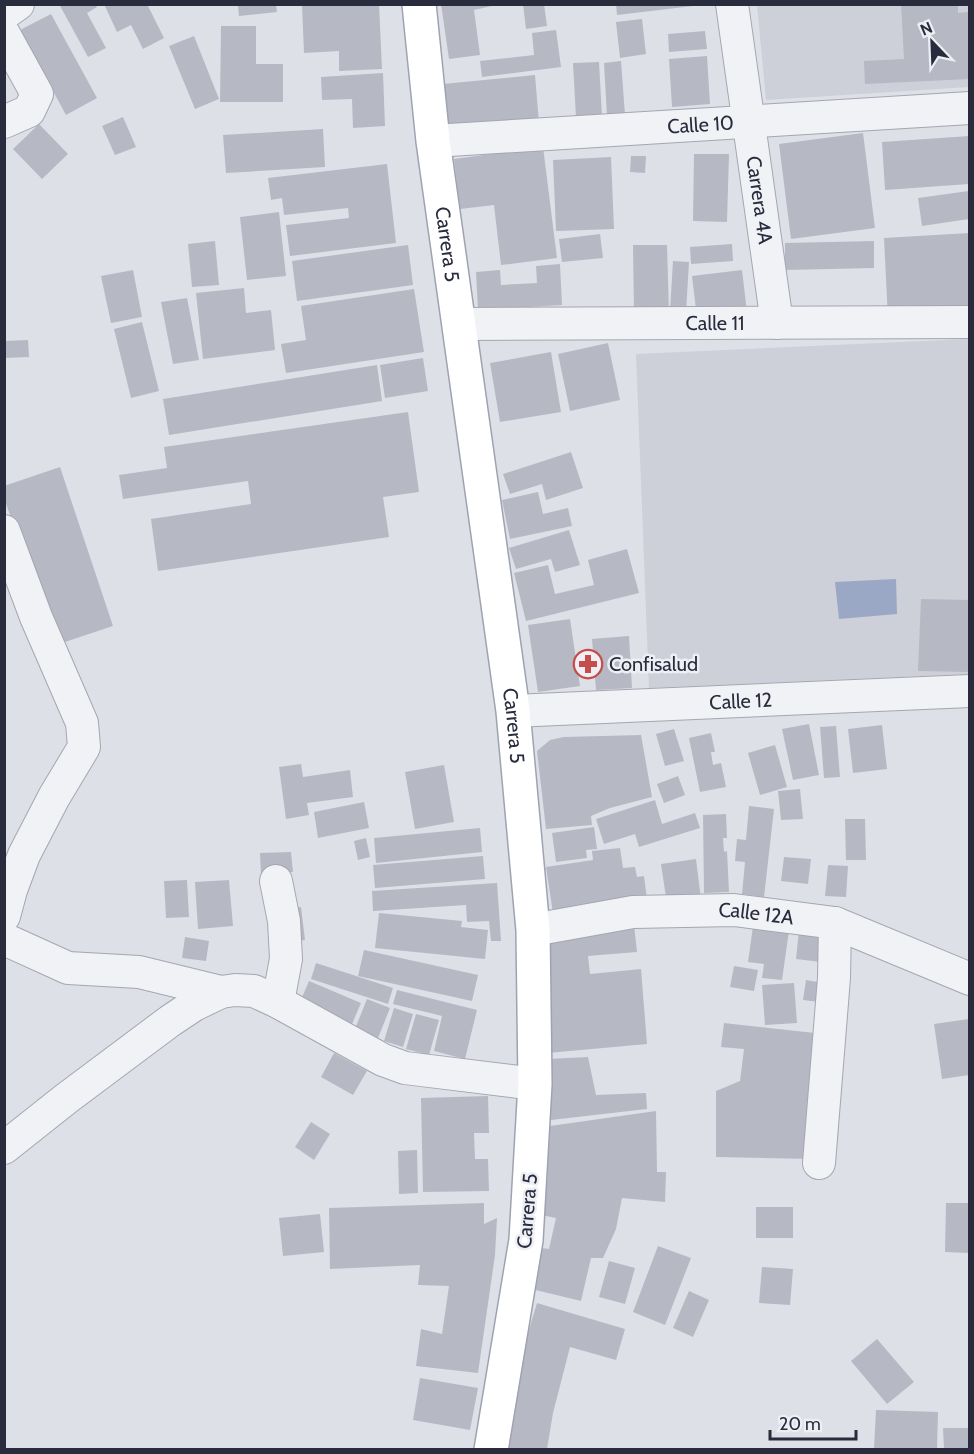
<svg xmlns="http://www.w3.org/2000/svg" width="974" height="1454" font-family="Cabin,sans-serif">
	<rect width="100%" height="100%" fill="#dee0e7"/>
	<!-- built -->
	<path fill="#cdcfd9" d="M757,5h212v82l-203,13z
		M969,339v335l-320,14 -13,-334z"/>
	<!-- water -->
	<path fill="#9ba8c5" d="M896,579l1,35 -58,5 -4,-37z"/>
	<!-- building -->
	<path fill="#b6b9c3" d="M59,4h36l2,3 -10,6 19,35 -18,9z
		M104,4h43l17,34 -21,11 -12,-24 -14,7z
		M379,4l3,65 -43,2v-20l-35,2 -2,-48z
		M441,4h60l-27,6 6,45 -31,4z
		M523,4h21l3,22 -21,3z
		M616,4h77v2l-76,9z
		M901,4h57v9l11,-1v67l-104,5 -1,-23 40,-2z
		M238,5h38l1,7 -38,4z
		M51,14l46,84 -31,17 -46,-85z
		M642,19l4,35 -26,4 -4,-36z
		M221,26h35v38h27v38h-63z
		M556,30l5,37 -79,10 -2,-16 54,-6 -2,-22z
		M705,31l2,18 -38,3 -1,-18z
		M194,36l25,63 -24,10 -26,-63z
		M707,56l3,48 -38,3 -3,-48z
		M621,61l4,54 -18,1 -3,-53z
		M599,62l3,54 -26,2 -3,-55z
		M383,73l2,53 -32,2 -1,-29 -30,1 -1,-23z
		M535,75l4,48 -91,8 -5,-47z
		M123,117l13,30 -21,8 -13,-29z
		M39,124l29,30 -26,25 -29,-30z
		M323,129l2,38 -99,6 -3,-38z
		M863,133l12,95 -84,11 -12,-95z
		M969,136v48l-84,6 -3,-48z
		M543,147l14,111 -56,7 -7,-60 -34,4 -6,-50z
		M694,154h35l-2,68 -34,-1z
		M631,156h15l-1,17 -15,-1z
		M611,157l3,72 -58,2 -3,-71z
		M387,164l9,79 -106,13 -4,-31 63,-7 -1,-10 -64,7 -2,-17 -11,2 -3,-22z
		M969,191v28l-47,7 -4,-28z
		M279,212l7,64 -39,4 -7,-63z
		M969,233v81l-81,5 -4,-81z
		M600,234l3,24 -41,4 -3,-23z
		M215,241l4,44 -27,2 -4,-43z
		M874,241v27l-89,2v-27z
		M732,244l1,17 -42,3 -1,-17z
		M408,245l5,40 -116,16 -5,-40z
		M633,245h34l2,69 -35,1z
		M673,261l16,1 -3,50 -16,-1z
		M560,264l2,41 -84,5 -2,-38 24,-2 1,15 36,-2 -1,-17z
		M133,270l9,47 -31,6 -10,-47z
		M742,270l5,42 -50,6 -5,-42z
		M244,288l2,25 25,-3 4,40 -72,9 -7,-66z
		M414,289l10,63 -138,21 -5,-29 25,-4 -5,-34z
		M187,298l12,62 -26,4 -12,-62z
		M142,322l17,69 -28,7 -17,-69z
		M28,340l1,17 -25,1v-17z
		M608,343l12,57 -50,11 -12,-57z
		M551,352l10,60 -61,10 -10,-59z
		M423,358l5,33 -43,7 -5,-33z
		M377,365l5,36 -213,34 -6,-36z
		M408,412l11,80 -36,5 6,40 -231,34 -7,-52 100,-15 -3,-23 -125,18 -4,-24 48,-7 -3,-21z
		M571,452l12,36 -37,12 -4,-16 -32,10 -7,-20z
		M60,467l53,159 -57,19 -52,-147v-12z
		M538,492l5,22 25,-6 4,18 -62,13 -8,-39z
		M569,530l11,35 -25,7 -4,-13 -35,10 -7,-21z
		M627,549l12,44 -113,28 -12,-48 34,-8 7,29 39,-9 -6,-25z
		M921,599l48,1v72l-51,-1z
		M570,619l10,67 -42,6 -10,-67z
		M629,636l3,52 -36,2 -4,-51z
		M809,724l10,51 -26,5 -11,-51z
		M882,725l5,44 -34,4 -5,-44z
		M836,726l4,51 -16,1 -4,-51z
		M674,729l10,32 -19,5 -9,-32z
		M711,733l4,19h-4l2,13 8,-2 5,24 -26,5 -11,-54z
		M641,735l11,62 -42,11 -19,8 1,9 -46,4 -9,-78 13,-11 14,-3z
		M775,745l12,42 -27,8 -12,-42z
		M301,764l2,13 47,-7 3,27 -46,6 2,12 -23,4 -7,-52z
		M444,765l10,57 -39,7 -10,-57z
		M678,776l7,19 -21,8 -7,-19z
		M800,789l3,30 -22,1 -3,-29z
		M655,800l7,24 33,-11 5,15 -61,19 -4,-13 -31,10 -8,-25z
		M364,802l5,26 -51,10 -4,-26z
		M749,806l25,3 -10,88 -22,-3 3,-32 -10,-1 2,-22 9,1z
		M726,814l1,24h-4l1,14 3,-1 2,41 -25,1 -1,-78z
		M845,819h20l1,41h-20z
		M594,827l3,22 -11,1 1,8 -31,4 -4,-29z
		M480,828l2,24 -106,11 -2,-25z
		M366,838l4,19 -12,3 -4,-19z
		M620,848l3,20 12,-1 2,10 7,-1 4,31 -94,13 -8,-53 47,-7 -1,-9z
		M291,852l2,20 -32,2 -1,-21z
		M483,856l2,23 -110,9 -2,-23z
		M784,857l27,2 -3,25 -27,-3z
		M696,859l5,40 -34,5 -6,-40z
		M828,865l20,1 -2,31 -21,-1z
		M187,880l2,37 -23,1 -2,-37z
		M229,880l4,46 -35,3 -3,-47z
		M497,883l4,58h-10l-2,-20 -22,1 -1,-17 -93,6 -1,-20z
		M301,907l4,33 -14,2 -4,-33z
		M379,913l83,8 -1,6 27,3 -3,29 -110,-11z
		M754,919l36,5 -8,56 -20,-2 2,-14 -16,-2z
		M800,921l25,2 -4,39 -25,-3z
		M634,925l3,27 -49,4 2,18 51,-5 6,75 -99,9 -10,-119z
		M185,937l24,4 -3,20 -24,-3z
		M364,950l114,25 -6,26 -114,-25z
		M316,963l77,25 -5,16 -77,-25z
		M734,966l24,4 -4,21 -24,-4z
		M806,980l24,4 -3,19 -24,-3z
		M309,981l52,22 -9,21 -52,-22z
		M794,983l3,40 -32,2 -3,-40z
		M397,990l80,20 -12,49 -31,-8 8,-35 -49,-12z
		M367,999l23,9 -12,30 -23,-9z
		M394,1008l19,6 -10,33 -19,-6z
		M416,1014l23,6 -10,35 -23,-6z
		M969,1019v56l-27,4 -8,-55z
		M724,1023l91,10 -6,55 4,71 -97,-2v-66l24,-10 4,-32 -23,-2z
		M334,1053l33,18 -14,24 -32,-18z
		M588,1057l8,38 50,-2 1,16 -96,11 -3,-61z
		M488,1096l1,37h-15l1,26h13l1,32 -66,1 -2,-94z
		M656,1111l1,61h9l-1,30 -43,-4 -6,31 -13,29h-12l-10,43 -58,-14 10,-40 16,2 7,-31 -15,-3 6,-31 3,-58z
		M311,1122l19,12 -16,26 -19,-13z
		M417,1150l1,43 -19,1 -1,-43z
		M484,1203v21l13,-6 -2,37 -17,118 -62,-7 5,-37 21,5 7,-48 -31,-1 2,-20 -90,4 -1,-61z
		M946,1203h23v50l-24,-1z
		M756,1207h37v31h-37z
		M320,1214l4,38 -41,4 -4,-38z
		M658,1246l33,12 -26,67 -32,-13z
		M609,1261l26,7 -10,36 -26,-7z
		M762,1267l31,2 -3,36 -31,-2z
		M689,1291l20,9 -16,37 -20,-9z
		M537,1303l88,26 -9,31 -46,-13 -17,66 -6,36h-43l13,-79z
		M877,1339l37,43 -27,22 -36,-43z
		M420,1378l58,10 -8,42 -57,-10z
		M876,1410l62,2 -1,37h-63z
		M943,1428h26v21h-25z"/>
	<g fill="none" stroke-linecap="round" stroke-linejoin="round">
		<!-- minor casing -->
		<g stroke="#a4a6b1" stroke-width="34">
			<g id="minor">
				<path id="s1" d="M732,4l45,319"/>
				<path d="M4,14l14,-10"/>
				<path d="M4,34l33,60 -8,17 -25,11"/>
				<path id="s2" d="M433,141l537,-33"/>
				<path id="s3" d="M460,324l510,-2"/>
				<path d="M4,531l32,86 46,106 2,24 -30,50 -30,58 -13,35 -7,26"/>
				<path id="s4" d="M513,711l457,-20"/>
				<path d="M276,881l8,40 2,38 -8,43"/>
				<path id="s5" d="M533,930l100,-18 101,-2 101,13 135,56"/>
				<path d="M4,939l64,29 71,4 82,20"/>
				<path d="M4,1148l63,-50 103,-77 24,-16 27,-13 14,-2 19,1 24,11 105,58 22,8 130,16"/>
				<path d="M819,1163l15,-185 1,-55"/>
			</g>
		</g>
		<!-- major casing -->
		<g stroke="#9ea3b2" stroke-width="36">
			<g id="major">
				<path id="s6" d="M419,4l14,137 80,570 20,219 2,154 -9,156 -35,210"/>
			</g>
		</g>
		<!-- minor -->
		<use href="#minor" stroke="#f1f2f6" stroke-width="32"/>
		<!-- major -->
		<use href="#major" stroke="#fff" stroke-width="33"/>
	</g>
	<!-- icons -->
	<defs>
		<g id="pharmacy-ring" transform="scale(1.5)"><circle r="9.5" fill="#eeeff5" stroke="#c64e4a" stroke-width="1.5"/><path d="M-2-6h4v4h4v4h-4v4h-4v-4h-4v-4h4Z" fill="#c64e4a"/></g>
	</defs>
	<g fill-rule="evenodd">
		<use href="#pharmacy-ring" x="588" y="664"/>
	</g>
	<g text-anchor="middle" stroke-width="5" stroke-linejoin="round" paint-order="stroke">
		<!-- street labels -->
		<g font-size="20" fill="#282c3d" stroke="#eeeff5">
			<text dy="7" stroke="none"><textPath href="#s2" startOffset="268">Calle 10</textPath></text>
			<text dy="7" stroke="none"><textPath href="#s1" startOffset="198">Carrera 4A</textPath></text>
			<text dy="7" stroke="none"><textPath href="#s6" startOffset="242">Carrera 5</textPath></text>
			<text dy="7" stroke="none"><textPath href="#s3" startOffset="255">Calle 11</textPath></text>
			<text dy="7" stroke="none"><textPath href="#s4" startOffset="228">Calle 12</textPath></text>
			<text dy="7" stroke="none"><textPath href="#s6" startOffset="728">Carrera 5</textPath></text>
			<text dy="7" stroke="none"><textPath href="#s5" startOffset="225">Calle 12A</textPath></text>
			<text transform="translate(527 1211) rotate(-85)" y="7">Carrera 5</text>
		</g>
		<!-- poi labels -->
		<g font-size="20" fill="#282c3d" stroke="#eeeff5" text-anchor="start">
			<text x="609" y="671">Confisalud</text>
		</g>
	</g>
	<!-- border -->
	<rect width="974" height="1454" fill="none" stroke="#282c3d" stroke-width="12"/>
	<!-- north arrow -->
	<g transform="translate(932 42) rotate(337)" stroke="#eeeff5" stroke-width="4.5" paint-order="stroke">
	<path d="M0-4.5L10 22L0 15L-10 22Z" fill="#282c3d"/>
	<text y="-9" font-size="16" font-weight="bold" text-anchor="middle" fill="#282c3d">N</text>
	</g>
	<!-- scale -->
	<path d="M770 1430v9h86v-9" fill="none" stroke="#282c3d" stroke-width="3"/>
	<text x="779" y="1430" font-size="18" fill="#282c3d" stroke="#eeeff5" stroke-width="4.5" paint-order="stroke">20 m</text>
</svg>
